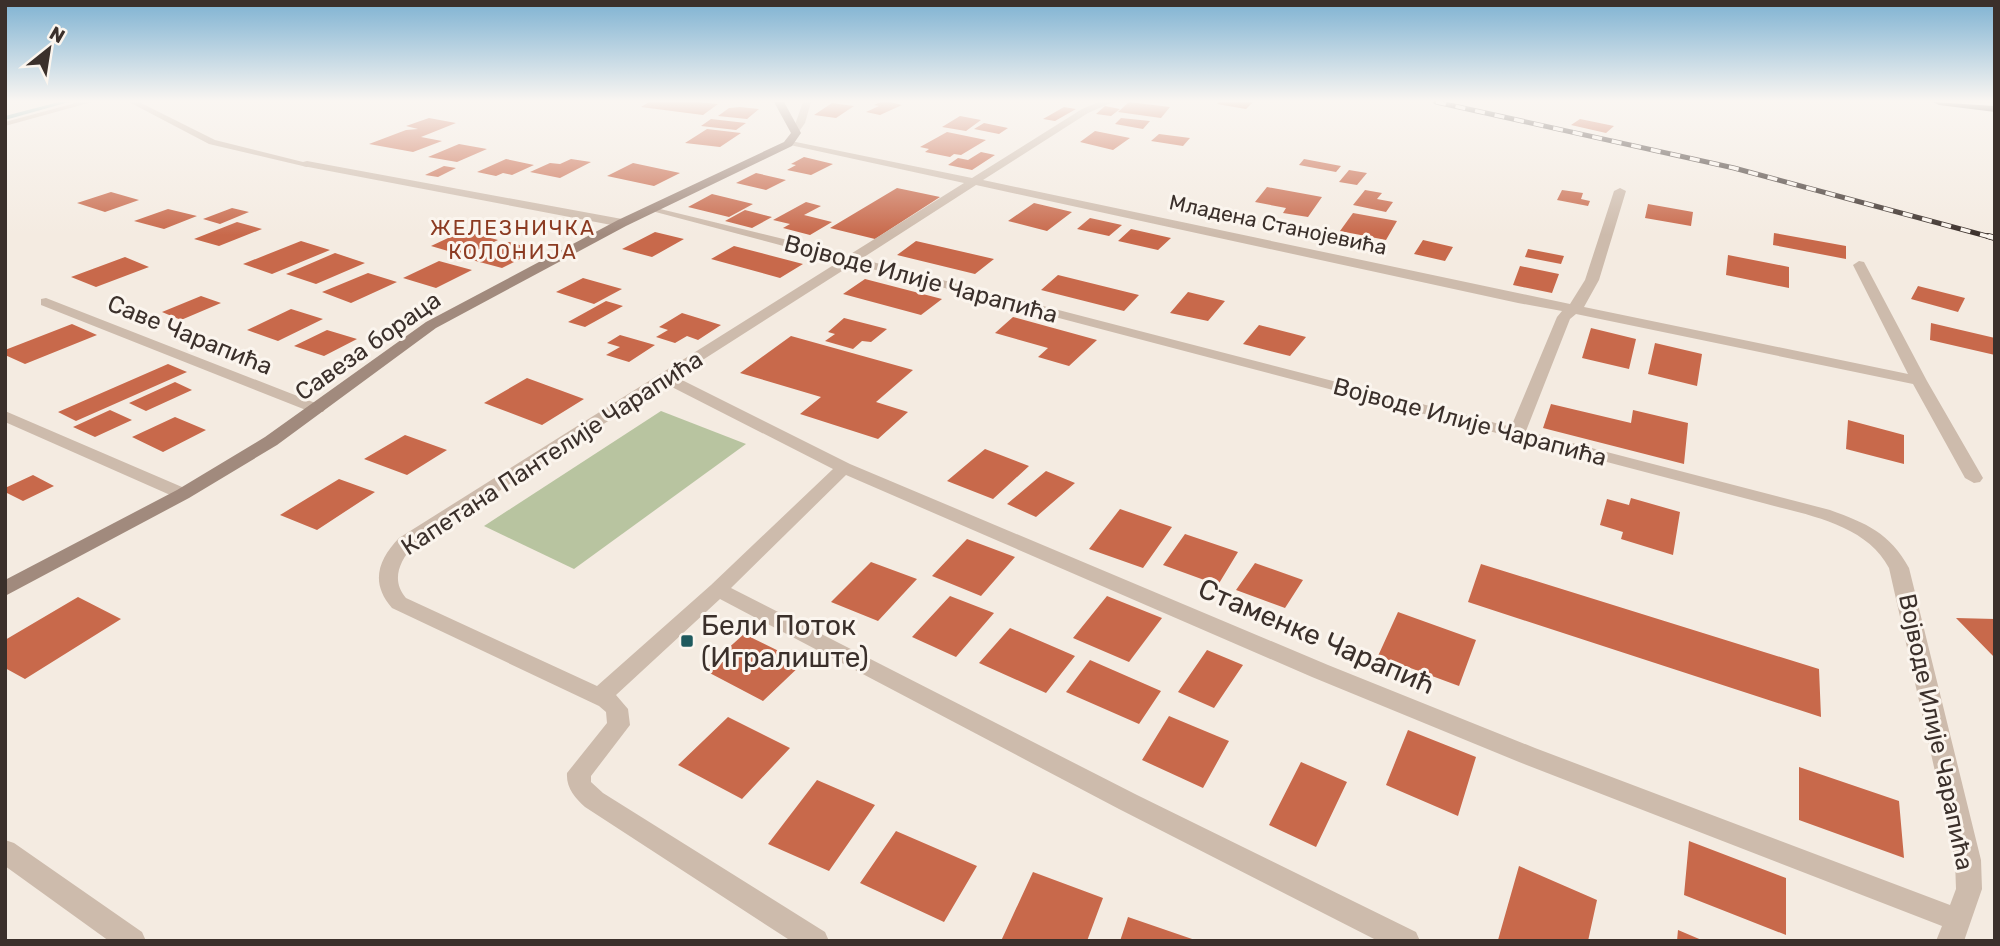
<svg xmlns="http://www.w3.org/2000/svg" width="2000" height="946" font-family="Rubik,sans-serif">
	<rect width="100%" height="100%" fill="#f4ebe1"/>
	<!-- green -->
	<path fill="#b8c4a0" d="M661,411l85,33 -172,125 -90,-43z"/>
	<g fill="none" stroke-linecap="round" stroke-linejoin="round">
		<!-- stream -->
		<path fill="#7fb0b2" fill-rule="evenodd" d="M59,102h10l-64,18v-4z"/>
	</g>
	<!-- building -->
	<path fill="#c8694b" d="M649,102h48l21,2 -15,11 -62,-8z
		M881,102h9l12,3 -22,10 -14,-3 13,-6 -5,-1z
		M1129,102l41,5 -9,11 -43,-6z
		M1219,102h34l-7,7 -29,-5z
		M832,103l22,3 -18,12 -22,-3z
		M1105,106l15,3 -9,7 -15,-2z
		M740,107l19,2 -12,10 -29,-3 11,-8z
		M1064,107l12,2 -21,12 -12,-2z
		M960,116l21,4 -15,11 -24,-4z
		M429,118l27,5 -35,14 21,4 -29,11 -44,-8 37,-14 12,-1 -12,-3z
		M1121,118l29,3 -7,8 -28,-5z
		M711,119l35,4 -10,7 -35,-4z
		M1580,119l34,7 -8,7 -35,-8z
		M984,123l24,5 -9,6 -25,-5z
		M707,129l34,4 -21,14 -35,-4z
		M1095,131l35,7 -17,12 -33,-8z
		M947,132l39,8 -25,15 -7,-1 -4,3 -25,-5 4,-3 -9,-2z
		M1159,134l31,4 -7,8 -32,-5z
		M459,144l28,5 -30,13 -29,-5z
		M981,152l14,3 -23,15 -24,-5 10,-7 10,2z
		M804,157l29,7 -22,11 -24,-5 9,-5 -5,-1z
		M506,159l28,6 -22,10 -9,-2 -7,3 -19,-4z
		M571,159l20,3 -31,16 -30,-6 20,-9 10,1z
		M1304,159l37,7 -5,6 -37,-7z
		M633,163l47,10 -26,13 -47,-10z
		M444,166l12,2 -18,9 -13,-2z
		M1349,170l18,3 -10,12 -18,-3z
		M756,173l30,7 -20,10 -30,-7z
		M1267,187l55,10 -14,20 -25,-4 3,-5 -31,-6z
		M897,188l43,9 -65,42 -45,-11z
		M1365,190l17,3 -5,6 16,3 -7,10 -33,-7z
		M1562,190l21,3 -2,6 9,2 -2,5 -31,-6z
		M111,192l28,8 -34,12 -28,-9z
		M712,194l41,10 -24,13 -41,-10z
		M806,202l15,4 -17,9 28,7 -22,13 -27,-7 7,-4 -17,-4z
		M1034,203l38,9 -25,19 -39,-10z
		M1648,204l45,8 -2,14 -46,-8z
		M232,208l17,4 -29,12 -17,-5z
		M168,209l29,7 -33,13 -30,-8z
		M745,210l27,7 -20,11 -27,-7z
		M1353,213l44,8 -11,19 -46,-9z
		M1090,218l32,7 -13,11 -32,-7z
		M237,222l25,7 -43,17 -25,-7z
		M1131,229l40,9 -13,12 -40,-9z
		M463,231l35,9 -33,16 -34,-10z
		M655,232l29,7 -32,18 -30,-8z
		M1774,233l72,13v13l-73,-14z
		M1423,240l30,7 -8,14 -31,-7z
		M301,241l29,9 -58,24 -29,-10z
		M916,241l78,18 -19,15 -78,-19z
		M509,242l29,8 -36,18 -30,-8z
		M734,246l69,18 -23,14 -69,-19z
		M1528,249l36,7 -3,8 -36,-7z
		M335,253l30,10 -49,21 -30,-10z
		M1728,255l61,12v21l-63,-13z
		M125,257l24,10 -53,20 -25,-10z
		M439,261l33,9 -36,18 -33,-10z
		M1520,266l39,8 -7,19 -39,-8z
		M368,273l29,9 -46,21 -29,-11z
		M1058,275l81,20 -15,16 -83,-21z
		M583,278l39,11 -28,15 -38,-12z
		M865,279l77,20 -21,16 -78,-21z
		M1918,286l47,12 -7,14 -47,-13z
		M1188,292l37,9 -17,20 -38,-8z
		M201,296l20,7 -40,17 -19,-8z
		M606,301l17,5 -38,21 -17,-5z
		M291,309l32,10 -45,22 -31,-11z
		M682,313l39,12 -23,15 -11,-4 -12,7 -19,-6 12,-7 -9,-3z
		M1013,317l84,23 -28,26 -31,-9 10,-9 -53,-15z
		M844,318l43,11 -16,13 -9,-1 -9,8 -28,-8 10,-7 -7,-2z
		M1931,323l64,15v17l-65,-15z
		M72,324l25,11 -72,29 -20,-9v-5z
		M1259,325l47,12 -16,19 -47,-12z
		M1591,328l45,11 -7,30 -47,-11z
		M327,330l30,9 -33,17 -30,-10z
		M620,335l35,10 -26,17 -23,-7 14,-8 -13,-4z
		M791,336l122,34 -37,32 32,10 -30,27 -78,-25 21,-17 -81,-24z
		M1655,343l47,11 -5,32 -49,-12z
		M168,364l19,8 -111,49 -18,-9z
		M527,378l57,21 -42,26 -58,-22z
		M175,382l17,8 -46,21 -17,-8z
		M1551,404l80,19 2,-13 55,13 -4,41 -141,-36z
		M110,410l22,10 -37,17 -22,-10z
		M175,417l31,13 -43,22 -31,-15z
		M1848,420l56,15v29l-58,-15z
		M405,435l42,15 -40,25 -43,-16z
		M985,449l44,17 -36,33 -46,-18z
		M1046,471l29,12 -39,34 -29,-13z
		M33,475l21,11 -31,15 -18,-9v-4z
		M339,479l36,13 -58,38 -37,-15z
		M1631,498l49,14 -7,43 -52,-16 2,-7 -23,-7 7,-26 22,6z
		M1120,509l52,18 -29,41 -54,-19z
		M1185,534l53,18 -20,33 -55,-20z
		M967,539l48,18 -34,39 -49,-20z
		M871,562l46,17 -39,42 -47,-19z
		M1255,563l48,17 -18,28 -49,-18z
		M1481,564l338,105 2,48 -353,-115z
		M950,596l44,17 -38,44 -44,-20z
		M1107,596l55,22 -33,44 -56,-24z
		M78,597l43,22 -96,60 -20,-11v-28z
		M1398,612l78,28 -17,46 -81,-30z
		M1956,618l39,1v39z
		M1010,628l65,28 -29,37 -67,-30z
		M744,634l59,29 -40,38 -59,-31z
		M1207,650l36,15 -29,43 -36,-16z
		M1090,660l71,31 -22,33 -73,-32z
		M1169,716l60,25 -26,47 -61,-28z
		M728,717l62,31 -48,51 -64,-34z
		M1408,730l68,27 -18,59 -72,-31z
		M1301,762l46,20 -31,65 -47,-22z
		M1799,767l100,34 5,57 -105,-38z
		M817,780l58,25 -46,66 -61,-27z
		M896,831l81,35 -33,56 -84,-39z
		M1689,841l97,37v57l-102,-40z
		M1519,866l78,34 -9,41 -90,-1z
		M1033,872l70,26 -16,43h-86z
		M1128,917l67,23v1h-75z
		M1678,930l26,11h-27z"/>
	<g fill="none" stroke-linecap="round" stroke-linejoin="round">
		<!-- lane -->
		<path fill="#cdbbac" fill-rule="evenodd" d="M79,102h13l-87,24v-4z
			M129,102h10l76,38 96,24 -4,3 -98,-23z
			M803,102h8l-6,21 -7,10h-6z"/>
		<!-- street -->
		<path fill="#cdbbac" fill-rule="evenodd" d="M1099,102h14l-25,11 -105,67 587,124 15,-24 29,-89 6,-3 6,3 -27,89 -15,27 324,67 -55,-109 6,-4 5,1 63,119 56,97 -3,4 -6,1 -9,-5 -52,-94 -337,-70 -6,5 -44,112 304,79c36,13 60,23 79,58l72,292 1,29 -18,52h-28l6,-15 -423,-164 -207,-85 -466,-202 -115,113 406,207 279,137 4,9h-42l-259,-132 -399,-210 -104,96 12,14 2,16 -39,51v6l12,11 222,139 4,9h-38l-206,-134c-10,-9 -19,-19 -18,-34l40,-50 -1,-11 -7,-6 -207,-98c-22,-25 -14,-48 7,-70l441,-277 -192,-51v-4l201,49 115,-72 -174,-38 -5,-3 1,-2 186,38 110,-69zM976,185l542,118 44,8 -5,6 -46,110 -650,-168zM853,264l910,239c44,12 103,21 126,65l66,292 1,29 -6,16 -415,-157 -207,-83 -478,-201 -174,-87zM666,384l167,85 -122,116 -114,101 -191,-88c-15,-17 -7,-36 7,-52z
			M307,161l315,58 6,4 -6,4 -319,-61v-4z
			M46,298l277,108 2,3 -2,3h-12l-270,-107v-6z
			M5,411l184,79 3,4 -9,5 -6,-1 -172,-76z
			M5,840l9,3 128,89 4,9h-37l-104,-75z"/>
		<!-- secondary -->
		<path fill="#a18a7d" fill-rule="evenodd" d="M774,102h10l17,31 -9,13 -166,80 -190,102 -159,117 -88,53 -184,98v-16l172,-90 88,-53 161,-115 192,-102 166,-78 7,-9z"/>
		<!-- highway -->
		<path fill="#5c4a42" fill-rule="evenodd" d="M1933,102l62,4v6l-56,-7z"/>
		<!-- rail-far1 casing -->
		<g stroke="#3b302b" stroke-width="5">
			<path id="rail-far1" d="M1436,102l298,66 260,70"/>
		</g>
		<!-- rail casing -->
		<g stroke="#3b302b" stroke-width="6">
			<path id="rail" d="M1988,236l7,2"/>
		</g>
		<!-- rail-far1 -->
		<use href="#rail-far1" stroke="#fbf5ee" stroke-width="3.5" stroke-dasharray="10" stroke-linecap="butt"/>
		<!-- rail -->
		<use href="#rail" stroke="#fbf5ee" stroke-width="4.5" stroke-dasharray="13" stroke-linecap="butt"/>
	</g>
	<!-- sky -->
	<linearGradient id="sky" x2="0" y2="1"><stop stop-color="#7eb2d2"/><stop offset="0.43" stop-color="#faf6f2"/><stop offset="1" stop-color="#faf6f2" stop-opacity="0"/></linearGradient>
	<rect width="2000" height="235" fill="url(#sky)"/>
	<!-- markers -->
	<rect fill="#1f5a5e" stroke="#fbf5ee" stroke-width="2.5" x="680" y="634" width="14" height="14" rx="3.5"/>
	<g text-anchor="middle" stroke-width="6" stroke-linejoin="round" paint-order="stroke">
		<!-- far-street labels -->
		<g font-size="21" fill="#3b302b" stroke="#fbf5ee">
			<text transform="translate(1278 225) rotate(12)" y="7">Младена Станојевића</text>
		</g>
		<!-- far-neighbourhood labels -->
		<g font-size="21" letter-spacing="2" fill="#8c3b22" stroke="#fbf5ee">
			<text x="513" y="235">ЖЕЛЕЗНИЧКА<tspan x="513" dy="24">КОЛОНИЈА</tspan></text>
		</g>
		<!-- street labels -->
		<g font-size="24" fill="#3b302b" stroke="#fbf5ee">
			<text transform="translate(921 279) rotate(15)" y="8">Војводе Илије Чарапића</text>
			<text transform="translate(190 335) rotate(22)" y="8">Саве Чарапића</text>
			<text transform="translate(368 346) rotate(-35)" y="8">Савеза бораца</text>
			<text transform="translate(1470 422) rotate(15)" y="8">Војводе Илије Чарапића</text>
			<text transform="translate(552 453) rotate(-33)" y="8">Капетана Пантелије Чарапића</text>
			<text transform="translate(1936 732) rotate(78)" y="8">Војводе Илије Чарапића</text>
		</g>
		<!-- near-poi labels -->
		<g font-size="28" fill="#3b302b" stroke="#fbf5ee" text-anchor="start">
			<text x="701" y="635">Бели Поток<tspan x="701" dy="32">(Игралиште)</tspan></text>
		</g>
		<!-- near-street labels -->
		<g font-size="28" fill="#3b302b" stroke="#fbf5ee">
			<text transform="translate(1317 636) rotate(23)" y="10">Стаменке Чарапић</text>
		</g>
	</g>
	<!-- border -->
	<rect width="2000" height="946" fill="none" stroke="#3b302b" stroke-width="14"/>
	<!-- north arrow -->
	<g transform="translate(49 49) rotate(30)" stroke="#fbf5ee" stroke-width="5" paint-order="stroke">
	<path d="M0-5L12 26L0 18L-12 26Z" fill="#3b302b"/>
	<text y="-10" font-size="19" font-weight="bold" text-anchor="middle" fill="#3b302b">N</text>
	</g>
</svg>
